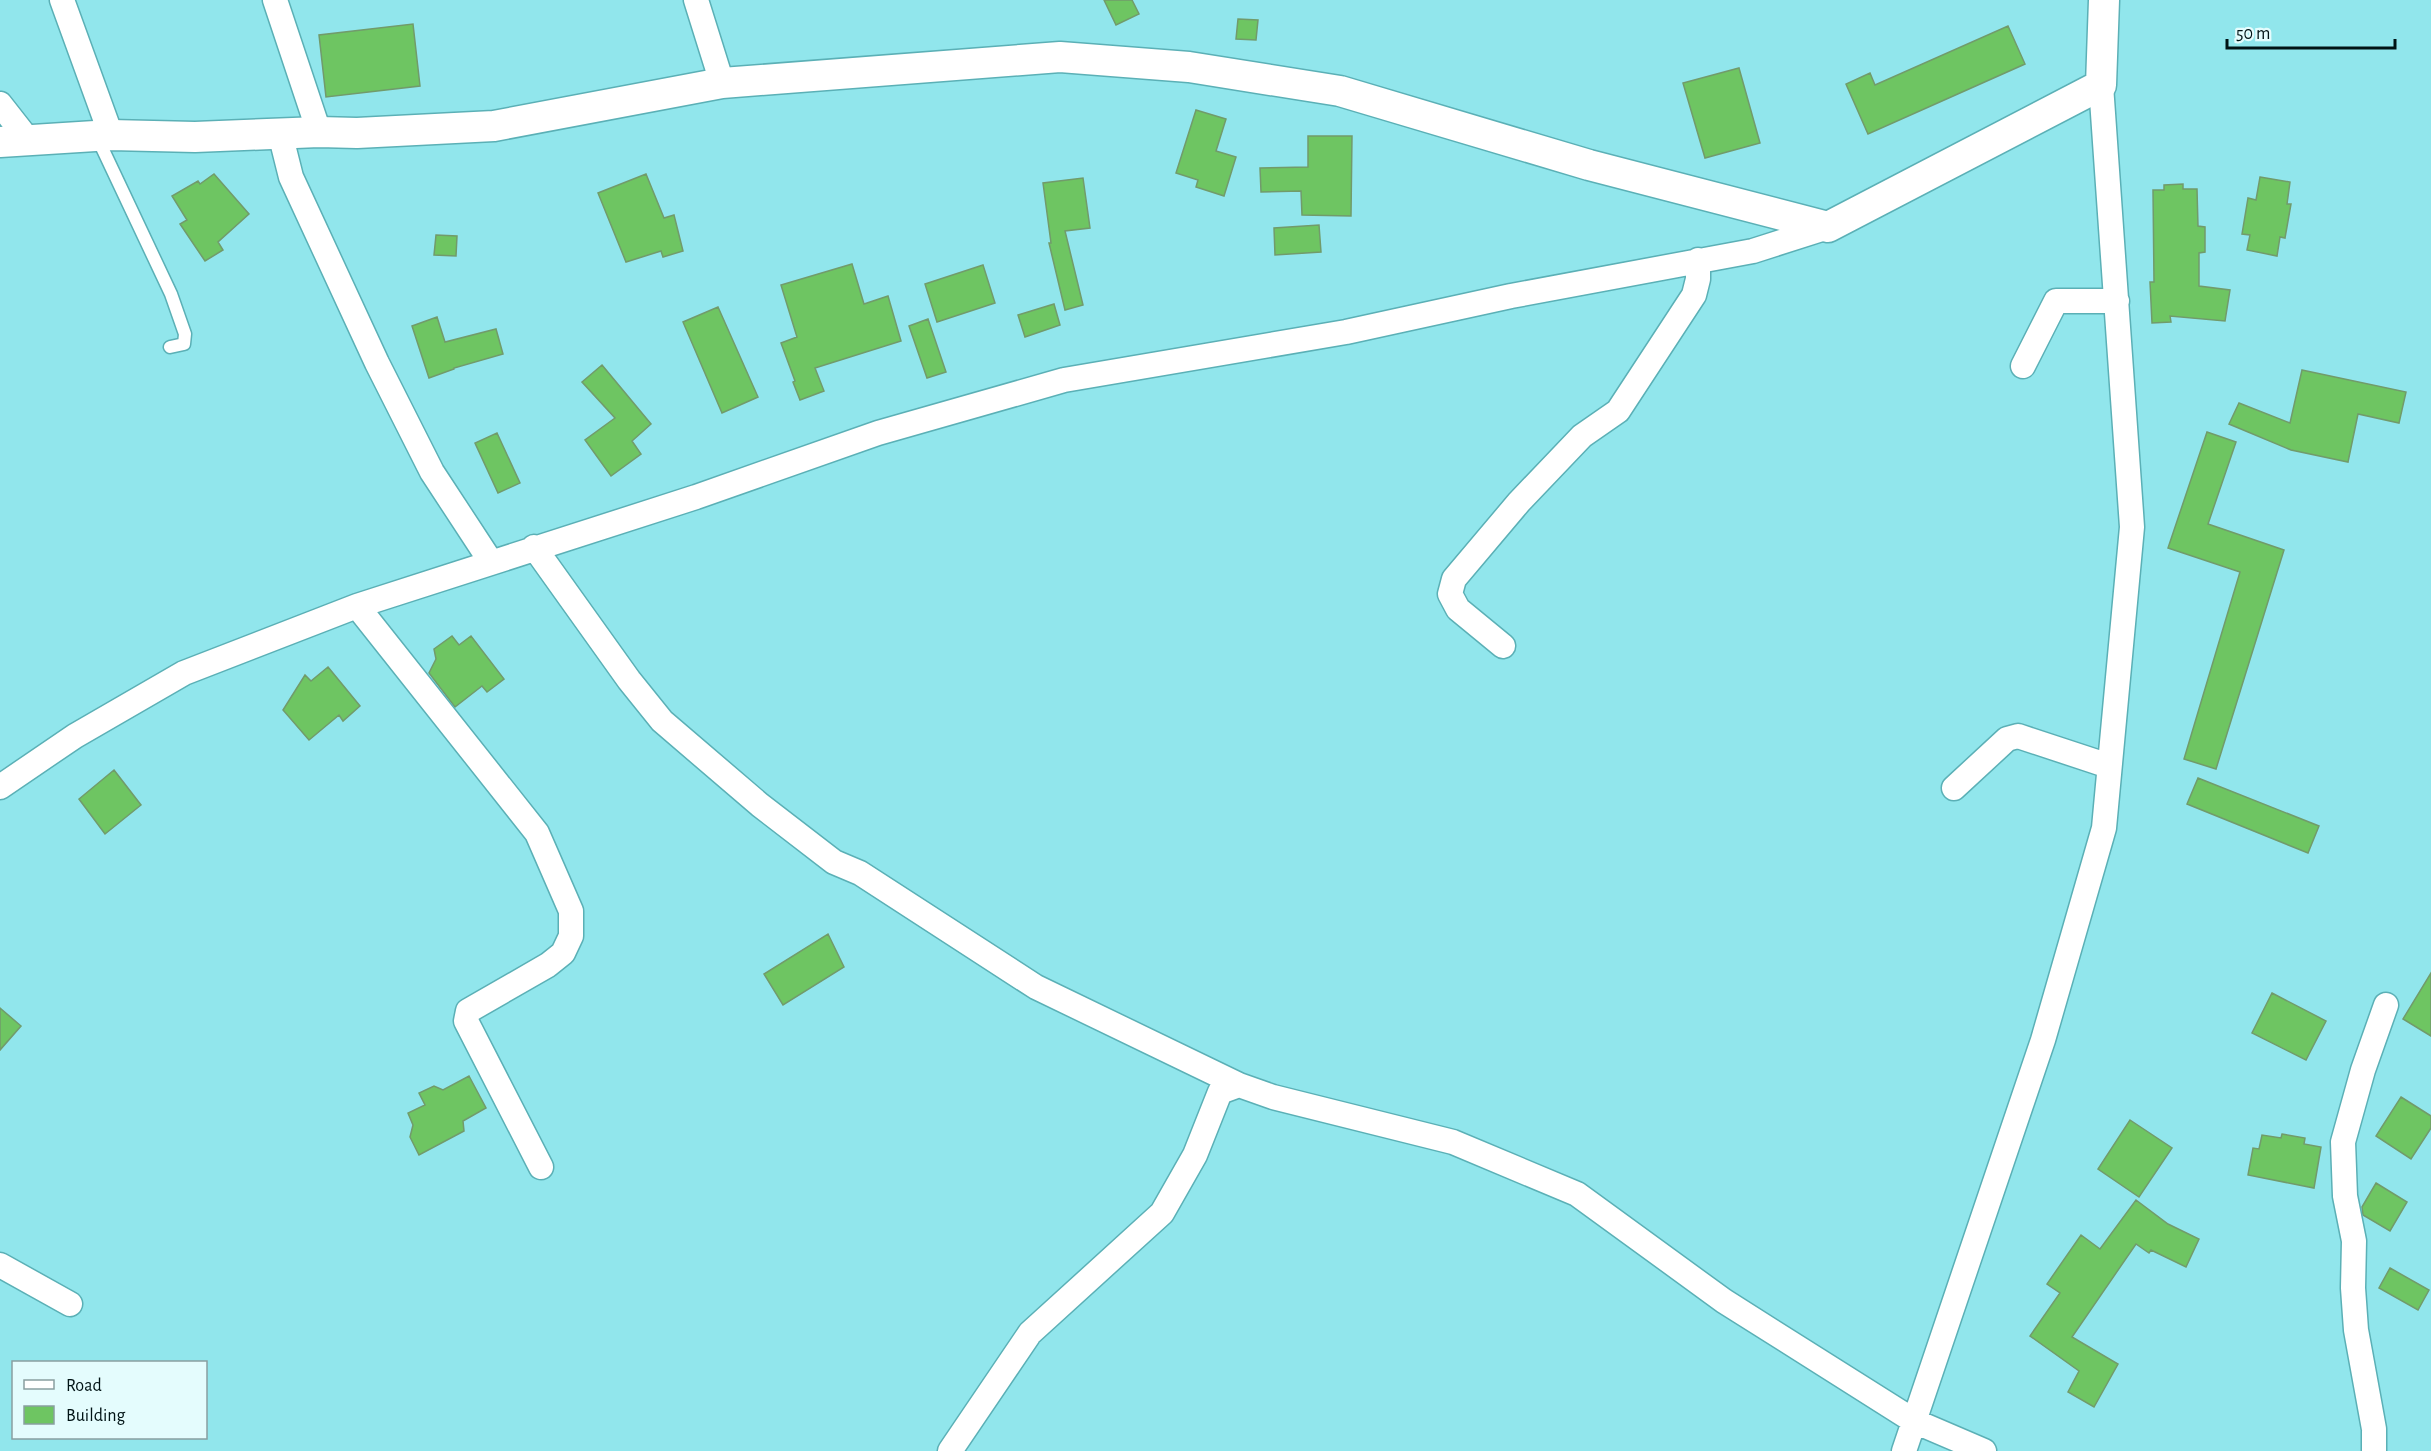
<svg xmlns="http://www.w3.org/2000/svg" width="2431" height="1451" font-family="'Alegreya Sans',sans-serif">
	<rect width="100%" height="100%" fill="#91e6ec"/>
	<!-- building -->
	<path fill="#6ec562" stroke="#719b6b" stroke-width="1.5" d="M1104,0h28l7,14 -23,11z
		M1238,19l20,1 -2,20 -20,-1z
		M413,24l7,62 -94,11 -7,-62z
		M2008,26l17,38 -157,70 -22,-50 24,-11 5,12z
		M1739,68l21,75 -55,15 -22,-75z
		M1196,110l30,9 -10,32 20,6 -12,39 -28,-9 2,-7 -22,-7z
		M1308,136h44l-1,80 -49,-1 -1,-24 -40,1 -1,-24 48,-1z
		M214,174l35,40 -31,28 5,8 -18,11 -25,-37 7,-4 -15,-24 26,-15 2,3z
		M646,174l18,44 10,-3 9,36 -20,6 -2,-6 -35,11 -28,-69z
		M2260,177l30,5 -3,22h4l-6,34 -5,-1 -3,19 -30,-6 3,-15 -8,-1 6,-36 8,2z
		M1083,178l7,50 -25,3 18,74 -18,5 -16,-67h2l-8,-60z
		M2183,184v5h14l1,37 7,1v25l-6,1v33l31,4 -5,31 -55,-5 1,6 -19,1 -2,-41h4l-1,-92h11v-5z
		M1319,225l2,27 -46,3 -1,-27z
		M436,235l21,1 -1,20 -22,-1z
		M852,264l12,40 24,-8 13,45 -86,27 9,23 -24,9 -7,-18 2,-1 -14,-38 16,-6 -16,-52z
		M983,265l12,38 -58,19 -12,-38z
		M1054,304l6,21 -35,12 -7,-22z
		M718,307l40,90 -36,16 -39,-91z
		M437,317l8,25 51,-13 7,25 -49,14v1l-25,9 -17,-52z
		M928,319l18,53 -19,6 -18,-52z
		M602,365l49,59 -19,17 9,13 -30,22 -26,-36 30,-22 -33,-36z
		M2302,370l104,22 -7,31 -41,-9 -10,48 -57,-12 -62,-26 10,-21 51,20z
		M2207,432l29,10 -28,82 76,26 -68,219 -32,-10 56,-187 -72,-24z
		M497,433l23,50 -22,10 -23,-50z
		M452,636l7,9 12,-9 33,43 -17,13 -5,-6 -27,21 -26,-34 7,-14 -2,-10z
		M328,667l32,39 -17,15 -4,-6 -30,25 -26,-30 22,-35 6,6z
		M114,770l27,35 -36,29 -26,-35z
		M2198,778l121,48 -11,27 -121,-49z
		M828,934l16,33 -61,38 -19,-31z
		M2431,973v63l-28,-17z
		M2272,993l54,28 -20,39 -54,-27z
		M0,1008l21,18 -21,24z
		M469,1076l17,32 -23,13 1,10 -45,24 -9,-18 3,-12 -5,-12 17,-8 -6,-12 15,-7 9,4z
		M2401,1097l30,19v12l-20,31 -35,-23z
		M2130,1120l42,28 -33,49 -41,-28z
		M2282,1134l23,4 -1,6 17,3 -7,41 -66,-13 5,-27 6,1 3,-14 19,3z
		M2376,1183l31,19 -17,29 -27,-16 -1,-8z
		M2136,1200l32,24 31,15 -13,28 -35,-17 -2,3 -13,-9 -64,93 46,27 -24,43 -26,-15 11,-21 -49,-35 30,-43 -13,-9 34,-49 19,14z
		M2390,1268l39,22 -11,20 -39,-22z"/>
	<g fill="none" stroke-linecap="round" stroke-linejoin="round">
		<!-- service casing -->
		<g stroke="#5bb0b6" stroke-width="15">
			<path id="service" d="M97,137l74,157 14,40 -1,10 -14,3"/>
		</g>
		<!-- minor casing -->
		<g stroke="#5bb0b6" stroke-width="27">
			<path id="minor" d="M62,0l49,135
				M275,0l44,132
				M696,0l26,83
				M0,104l29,37
				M280,133l11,44 86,186 55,109 59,90
				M2023,366l33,-65h61
				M534,547l95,133 33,41 98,84 74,57 26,11 176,114 203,98
				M357,606l180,227 34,78v25l-8,17 -15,12 -80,46 -2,10 75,146
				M1503,646l-45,-37 -8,-15 4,-15 65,-77 63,-66 36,-25 76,-116 4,-16v-19
				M0,787l75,-51 109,-63 173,-67 339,-109 182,-64 186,-53 282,-48 165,-36 242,-45 75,-24
				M1954,788l53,-49 11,-3 91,30
				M0,1265l70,39
				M950,1451l80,-118 132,-120 33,-58 25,-63 19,-7 34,12 180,45 124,52 147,107 190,120 70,30
				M1904,1451l139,-411 61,-212 28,-301 -31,-442
				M2374,1451v-22l-18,-99 -3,-42 1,-47 -9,-45 -2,-54 20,-72 23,-65"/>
		</g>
		<!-- tertiary casing -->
		<g stroke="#5bb0b6" stroke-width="33">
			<path id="tertiary" d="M0,142l111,-7 84,2 124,-5 38,1 137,-7 228,-43 338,-26 129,10 151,24 249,74 239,62 273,-142 3,-85"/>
		</g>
		<!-- service -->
		<use href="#service" stroke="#fff" stroke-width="12"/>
		<!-- minor -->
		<use href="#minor" stroke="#fff" stroke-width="24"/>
		<!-- tertiary -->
		<use href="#tertiary" stroke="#fff" stroke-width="30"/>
	</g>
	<!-- legend -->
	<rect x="12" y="1361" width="195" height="78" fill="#e4fcfd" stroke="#899fa0" stroke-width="1.5"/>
	<rect x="24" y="1380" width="30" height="9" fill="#ffffff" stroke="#899fa0" stroke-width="1.5"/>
	<text x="66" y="1391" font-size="18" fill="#001315">Road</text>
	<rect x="24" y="1406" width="30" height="18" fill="#6ec562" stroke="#899fa0" stroke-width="1.5"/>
	<text x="66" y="1421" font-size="18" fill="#001315">Building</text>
	<!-- scale -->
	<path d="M2227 39v9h168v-9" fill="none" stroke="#001315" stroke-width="3"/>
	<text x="2236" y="39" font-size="18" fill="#001315" stroke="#e4fcfd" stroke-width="4.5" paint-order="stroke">50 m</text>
</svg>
